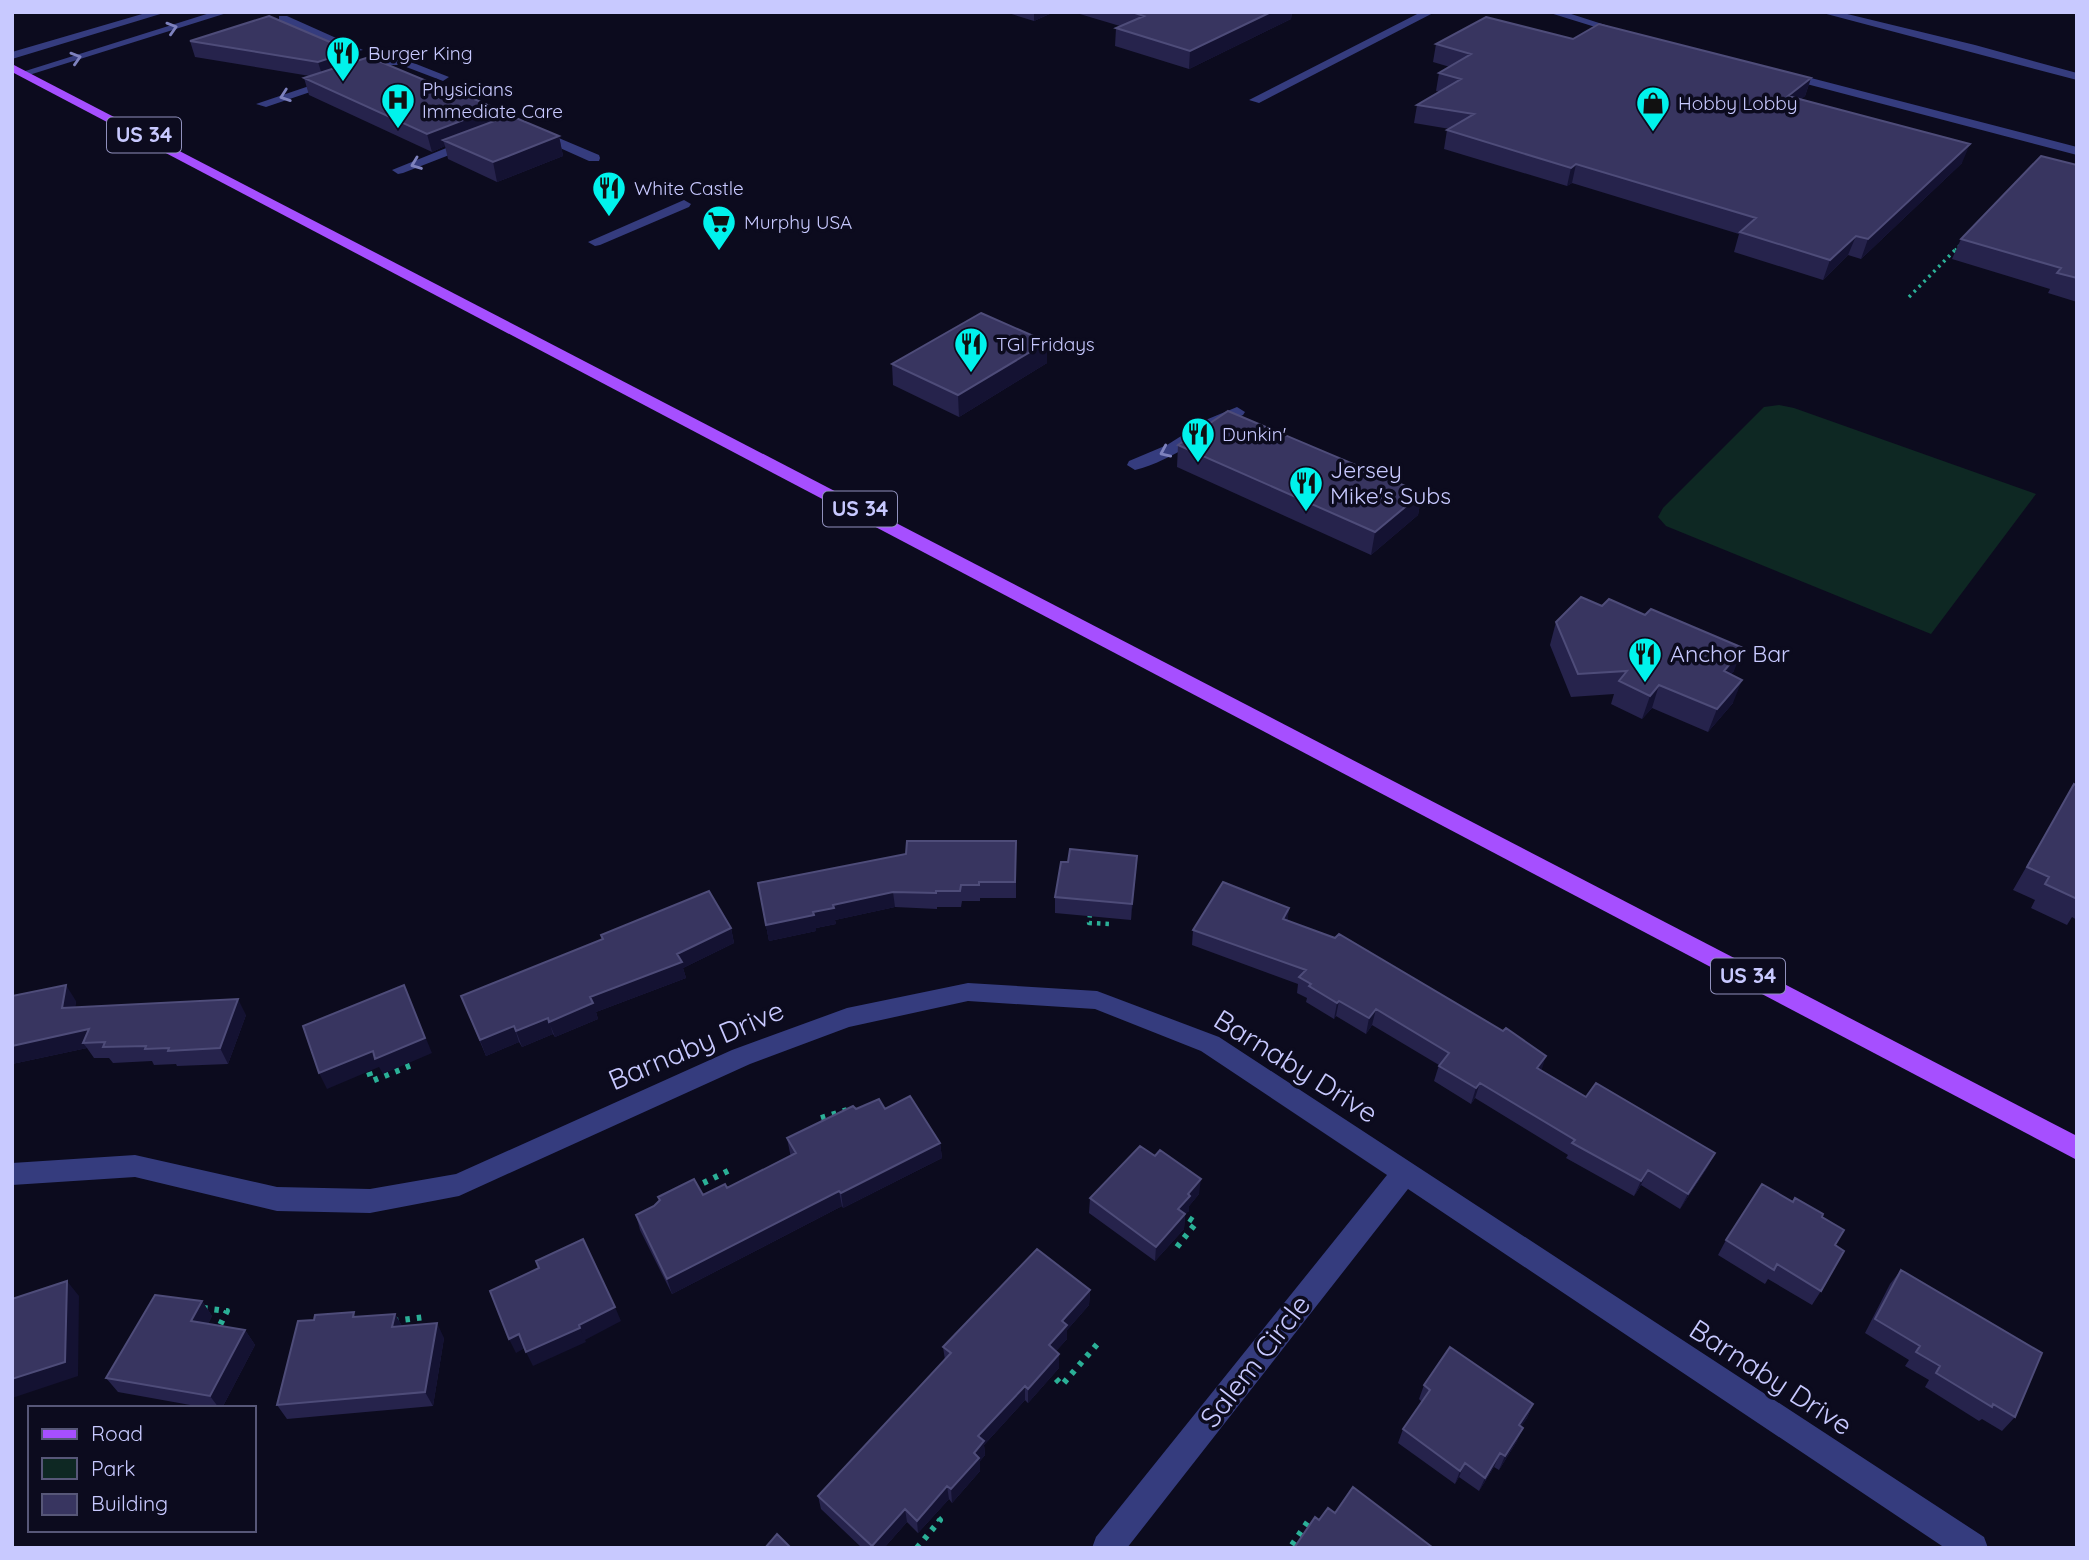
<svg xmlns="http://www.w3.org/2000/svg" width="2089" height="1560" font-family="Quicksand,sans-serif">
	<rect width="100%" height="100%" fill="#0c0b1e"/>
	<!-- green -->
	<path fill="#0e2823" d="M1779,405l15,3 242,86 -105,140 -265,-108 -8,-9 5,-9 101,-101z"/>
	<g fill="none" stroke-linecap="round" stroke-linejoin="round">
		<!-- path-far3 -->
		<path stroke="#2bb097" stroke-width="2.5" stroke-dasharray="2 2.5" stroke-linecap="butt" d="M1955,250l6,-6"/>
		<!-- path-far2 -->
		<path stroke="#2bb097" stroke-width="3.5" stroke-dasharray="2.5 4.5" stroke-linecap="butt" d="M1909,297l48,-49"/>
		<!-- path-far1 -->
		<path stroke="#2bb097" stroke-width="4.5" stroke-dasharray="3.5 5" stroke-linecap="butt" d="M1090,914l-1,9 22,1"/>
		<!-- path -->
		<path stroke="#2bb097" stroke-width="6" stroke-dasharray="4.5 7" stroke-linecap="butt" d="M369,1072l3,9 42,-17
			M821,1118l26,-8
			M693,1188l39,-19
			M1177,1247l19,-24 -12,-8
			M203,1308l24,3 -10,20
			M394,1321l31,-4
			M1056,1379l6,6 37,-43
			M1292,1545l17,-25 7,5
			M917,1548l23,-28 -5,-5"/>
		<!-- minor -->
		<path fill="#353c7e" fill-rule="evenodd" d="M149,12h18l-155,47v-7z
			M213,12h17l-201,63 -10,-2z
			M1421,12h14l-176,91 -10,-3z
			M1547,12h18l62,20 -6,3z
			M1819,12h20l136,33 102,28v7z
			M279,16h8l76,34 -10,2 -74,-32z
			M389,59l17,1 43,17 -6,4 -42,-16h-11l-124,42 -10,-3z
			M1784,71l293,76v8l-297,-78v-4z
			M535,128l64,27 1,3 -1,3h-10l-58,-26v-6z
			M471,138l4,1v6l-72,28 -5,1 -6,-4z
			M684,200l7,4 -2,3 -89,38 -5,1 -7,-4z
			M1237,407l8,5 -2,3c-37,17 -68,45 -108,55l-8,-5 2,-4 38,-16 41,-26z
			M968,983l129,8 122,46 765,500 4,11h-43l-537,-359 -281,359h-35l4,-11 291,-362 -186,-124 -106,-42 -127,-8 -119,26 -99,37 -291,132 -89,17 -93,-2 -142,-34 -123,8v-22l123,-8 142,32 93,2 86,-15 276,-124 115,-42z"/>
		<!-- major -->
		<path fill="#a64fff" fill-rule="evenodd" d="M12,64l2065,1072v24l-2065,-1088z"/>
	</g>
	<!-- wall -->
	<path fill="#26234c" d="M1005,12h49l-20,9z
		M1073,12h219l-1,7 -102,50 -74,-23 1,-18 4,-2z
		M1573,39l238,39 -6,18 -4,3 161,64 -101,96 -13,-4 -25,25 -89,-28 5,-18 -167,-51 -5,3 -123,-37 3,-19 3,-1 -36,-6 3,-18 23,-13 -4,-1 3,-18 11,-6 -17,-5 3,-18z
		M190,41l161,10 3,11 144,57 61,17 4,20 -66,26 -49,-23 -3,-13 -13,6 -123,-57 -5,-17 6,-2 -115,-19z
		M2077,165v137l-29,-9 2,-4 -98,-30 9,-20z
		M1047,363l-88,54 -66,-32 -1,-21z
		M1178,445l244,48 -4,22 -47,40 -194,-88z
		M1602,606l132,65 -3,3 2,29 -25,29 -56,-24 -10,11 -31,-15 3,-10 -43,3 -21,-52 6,-23z
		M2074,784l3,2v134l-5,-3 -5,8 -36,-17 4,-8 -22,-10z
		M1016,841v57h-36v3h-18l-1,6h-24v2l-42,-2 -60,13 1,4 -20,4v3l-47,10 -11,-58 148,-29z
		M1137,856l-6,64 -76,-7v-16l13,-35z
		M1289,908l-2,13 299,176 129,56 -8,15 -27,41 -39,-24 -7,11 -68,-38 2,-3 -93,-57 -4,6 -37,-23 5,-16 -67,-40 -6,9 -30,-18 -2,3 -28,-17 1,-4 -10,-5 1,-9 -106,-39 1,-15z
		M731,928l3,15 -51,25 3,10 -90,34 2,7 -43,18 -2,-3 -31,13 -3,-5 -33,14 -25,-60 141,-57 -1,-4z
		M12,996l64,5 -1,6 171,8 -18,49 -51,2 -1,-2 -22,1 -2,-4 -39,2 -4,-5h-15l-7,-10 -75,16z
		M856,1109h29l55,34 2,15 -99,50 -1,-2 -170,88 -32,-64 -4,-15 18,-9 5,-5 -1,-4 45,-2 24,-7 64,-32 -1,-3 -3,-15z
		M1199,1194l-10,12v5l-4,3 -1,15 -29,32 -66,-48 1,-15z
		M1793,1202l29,15 13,28 -14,46 -9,14 -44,-26 -3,5 -47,-29 8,-15z
		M1901,1270l114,147 -13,14 -20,-12 -3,2 -54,-34 4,-7 -24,-14 4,-6 -44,-27 25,-49z
		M1090,1290l-1,15 -22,25v9l-11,12 3,3v14l-31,35 -3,-3 -41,45 1,10 -5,6v10l-28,32 -3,-4 -31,34 -11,-11 -23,26h-22l-41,-39 -3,-13 127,-136 -2,-13z
		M202,1301l10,15 -4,8 37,6 10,15 -33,63h-15l-89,-16 -12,-14z
		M395,1314l7,12 42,12 -11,68 -146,13 -10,-14 80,-88z
		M1424,1385l109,19 -6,14 -6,8 -4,15 -18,29 -5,-3 -15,24 -20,-14 -4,7 -57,-41 5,-14 19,-27 -3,-3z"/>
	<!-- shaded-wall -->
	<path fill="#141232" d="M1034,12h20l-20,9z
		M1271,12h21l-1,7 -102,50 1,-18z
		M351,51l4,17 -32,10 -5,-16z
		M1811,78l-6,18 -23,18 6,-18z
		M495,108l4,17 -56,15 2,6 -13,6 -5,-18z
		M559,136l4,20 -66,26 -4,-20z
		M1970,144l-8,19 -101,96 7,-20z
		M1576,164l-4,19 -5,3 4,-18z
		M1856,236l-8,19 -25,25 7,-20z
		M1047,342v21l-88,54 -1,-22z
		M1422,493l-4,22 -47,40 4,-23z
		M1743,648l-9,23 -18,23 8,-23z
		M1742,680l-9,23 -25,29 9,-23z
		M1659,685l-7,23 -10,11 8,-23z
		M1137,856l-1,16 -5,48 1,-16z
		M893,892l2,15 -60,13 1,4 -20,4v3l-47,10 -3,-16 47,-13 20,-7z
		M1289,908l-2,16 -4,-5z
		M731,928l3,15 -51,25 3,10 -90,34 2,7 -43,18 -6,-15 41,-25z
		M66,985l10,16 -3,22 -11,-15z
		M404,985l28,68 -49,21 -4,-7 -52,22 -8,-16z
		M238,999l8,16 -18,49 -8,-16z
		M1339,1001l-3,15 -2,3 3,-16z
		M1376,1009l-4,16 -6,9 3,-16z
		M548,1018l5,16 -31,13 -6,-16z
		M514,1026l5,16 -33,14 -6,-16z
		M89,1029l-6,14 4,5 -75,16v-18z
		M1546,1056l-5,16 -4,-4z
		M1480,1083l-5,15 -4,6 5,-16z
		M940,1143l2,15 -99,50 -2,-15z
		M1715,1153l-8,15 -27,41 8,-15z
		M1648,1170l-7,15 -7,11 7,-15z
		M1201,1179l-2,15 -10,12v5l-4,3 -1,15 -29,32 1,-14 22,-38z
		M839,1191l3,15 -170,88 -5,-15z
		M67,1281l12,15 -1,80 -66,22v-19z
		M1090,1290l-1,15 -22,25v9l-18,20v-14l13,-24z
		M202,1301l10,15 -10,20 -11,-15z
		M615,1307l6,14 -36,19 -6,-15z
		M395,1314l8,14 -11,-1z
		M437,1323l7,15 -11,68 -8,-14z
		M580,1328l6,14 -53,24 -7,-14z
		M245,1330l10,15 -33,63h-3l-9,-12z
		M519,1334l6,14 -9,5 -7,-14z
		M1059,1354v14l-31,35v-14z
		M1025,1386v14l-41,45 1,10 -5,6v10l-28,32 -1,-14 23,-36 4,-17z
		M1533,1404l-6,14 -14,21 6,-14z
		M1523,1428l-6,13 -18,29 6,-14z
		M1500,1453l-6,14 -15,24 6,-13z
		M1465,1463l-6,14 -4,7 5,-13z
		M947,1486l2,13 -31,34 -1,-12z
		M905,1509l2,13 -23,26h-12v-2z"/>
	<!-- building -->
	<path fill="#383560" stroke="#4e4c79" stroke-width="2" d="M1132,12h139l-81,39 -74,-23 28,-12z
		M269,16l82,35 -33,11 -128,-21z
		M1486,17l87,22 26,-15 212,54 -23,18 182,48 -102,95 -12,-3 -26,24 -90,-28 16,-14 -180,-54 -5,4 -124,-38 27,-16 -57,-9 44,-26 -22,-6 32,-19 -35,-10z
		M369,57l79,33 3,-1 44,19 -68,26 -123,-56z
		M505,117l11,1 43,18 -66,26 -50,-22z
		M2041,156l36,9v113l-20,-5 4,-5 -100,-29z
		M981,313l66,29 -89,53 -66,-31z
		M1228,411l194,82 -47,39 -197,-87z
		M1581,597l21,9 7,-7 36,16 6,-6 92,39 -19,23 18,9 -25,29 -58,-24 -9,11 -31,-15 8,-10 -49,3 -22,-52z
		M2074,784l3,2v113l-32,-15 4,-7 -22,-10z
		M907,841h109l-1,41h-36v3h-18l-1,6h-24v2l-43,-1 -60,13 1,3 -21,4 1,3 -48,10 -8,-42 148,-29z
		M1070,849l67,7 -5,48 -77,-7 6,-35h7z
		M1223,882l66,26 -6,11 52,19 4,-4 164,97 3,-3 40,28 -9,12 49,29 10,-14 119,70 -27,41 -40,-24 -7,11 -69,-38 3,-3 -95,-57 -4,5 -37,-22 10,-13 -73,-44 -7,9 -30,-17 -2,2 -28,-17 2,-2 -12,-7 7,-7 -113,-40z
		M709,891l22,37 -54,26 5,8 -92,35 3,6 -44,19 -1,-4 -32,13 -2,-5 -34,14 -19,-44 142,-57 -2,-4z
		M66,985l-4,23 176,-9 -18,49 -52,3 1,-3 -24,1 1,-3 -43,1 2,-5 -22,1 6,-14 -77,17v-50z
		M404,985l21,53 -50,21 -2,-8 -54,22 -16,-47z
		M910,1096l30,47 -99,50 -2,-2 -172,88 -31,-64 18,-9 6,-6 -2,-3 36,-18 9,16 22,-11 2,4 69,-35 -9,-15 66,-32 3,3 23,-10 6,10z
		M1140,1146l15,10 5,-6 41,29 -13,15 2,2 -12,13 7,5 -29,33 -66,-49z
		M1762,1184l31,18 2,-4 28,16 -1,3 22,13 -9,15 9,6 -23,40 -44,-27 -3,6 -48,-30z
		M583,1239l32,68 -36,18 1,3 -54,24 -7,-18 -10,5 -19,-48 49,-23 -3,-7z
		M1037,1249l53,41 -28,31 5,4 -18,20 10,9 -31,35 -3,-3 -47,50 6,5 -10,12 5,5 -28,31 -4,-3 -30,35 -12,-12 -33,37 -54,-50 133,-143 -8,-6z
		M1901,1270l141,83 -27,64 -22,-13 -1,3 -56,-34 4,-7 -24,-14 4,-6 -45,-27z
		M67,1281l-2,81 -53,17v-80z
		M155,1295l47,6 -11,20 54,9 -35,66 -104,-18z
		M354,1312l-1,5 42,-3 -3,13 45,-4 -12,69 -148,13 21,-84 16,-1 1,-5z
		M1450,1347l83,57 -14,21 4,3 -18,28 -5,-3 -15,25 -20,-15 -5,8 -57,-42 27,-39 -6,-5z
		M1353,1487l79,60 -1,1h-137l21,-31 4,3 9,-12 7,5z
		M777,1534l14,14h-26z"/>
	<!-- one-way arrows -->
	<defs><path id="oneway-chevron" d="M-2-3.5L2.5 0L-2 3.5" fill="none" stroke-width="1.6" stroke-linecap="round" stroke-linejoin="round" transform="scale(1.75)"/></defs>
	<g stroke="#7e82be">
		<use href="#oneway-chevron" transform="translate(172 28) rotate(-17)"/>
		<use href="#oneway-chevron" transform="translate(76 58) rotate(-17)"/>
		<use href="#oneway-chevron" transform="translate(285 96) rotate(161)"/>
		<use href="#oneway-chevron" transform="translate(416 164) rotate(159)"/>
		<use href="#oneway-chevron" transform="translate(1165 452) rotate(156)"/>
	</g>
	<!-- icons -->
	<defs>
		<g id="restaurant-pin" transform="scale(1.75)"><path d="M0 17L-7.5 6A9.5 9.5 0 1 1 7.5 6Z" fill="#00f3ec" stroke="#0c0b1e"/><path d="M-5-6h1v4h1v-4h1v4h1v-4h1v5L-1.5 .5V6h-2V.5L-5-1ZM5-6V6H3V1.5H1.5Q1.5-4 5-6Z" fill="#111"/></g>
		<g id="hospital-pin" transform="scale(1.75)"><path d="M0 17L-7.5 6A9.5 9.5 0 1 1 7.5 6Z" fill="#00f3ec" stroke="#0c0b1e"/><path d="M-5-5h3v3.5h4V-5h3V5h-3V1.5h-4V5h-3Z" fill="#111"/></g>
		<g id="shop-pin" transform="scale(1.75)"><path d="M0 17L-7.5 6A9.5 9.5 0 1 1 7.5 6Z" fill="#00f3ec" stroke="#0c0b1e"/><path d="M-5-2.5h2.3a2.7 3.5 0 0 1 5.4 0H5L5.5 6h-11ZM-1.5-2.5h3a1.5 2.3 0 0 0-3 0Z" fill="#111"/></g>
		<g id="supermarket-pin" transform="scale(1.75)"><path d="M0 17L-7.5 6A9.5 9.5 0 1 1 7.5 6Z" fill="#00f3ec" stroke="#0c0b1e"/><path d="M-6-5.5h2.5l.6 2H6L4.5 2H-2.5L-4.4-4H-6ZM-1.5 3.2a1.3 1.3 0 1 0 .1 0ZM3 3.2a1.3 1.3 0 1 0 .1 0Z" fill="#111"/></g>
	</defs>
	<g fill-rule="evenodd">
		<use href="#restaurant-pin" x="343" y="53"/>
		<use href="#hospital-pin" x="398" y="100"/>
		<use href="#shop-pin" x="1653" y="103"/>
		<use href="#restaurant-pin" x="609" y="188"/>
		<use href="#supermarket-pin" x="719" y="222"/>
		<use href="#restaurant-pin" x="971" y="344"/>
		<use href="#restaurant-pin" x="1198" y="434"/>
		<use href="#restaurant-pin" x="1306" y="483"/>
		<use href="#restaurant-pin" x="1645" y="654"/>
	</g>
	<g text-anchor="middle" stroke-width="7" stroke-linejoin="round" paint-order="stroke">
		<!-- far-poi labels -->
		<g font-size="19" fill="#c8c9ff" stroke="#0c0b1e" text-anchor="start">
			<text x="368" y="60">Burger King</text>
			<text x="422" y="96">Physicians<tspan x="422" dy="22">Immediate Care</tspan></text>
			<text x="1678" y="110">Hobby Lobby</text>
			<text x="634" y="195">White Castle</text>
			<text x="744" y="229">Murphy USA</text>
			<text x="996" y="351">TGI Fridays</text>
			<text x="1222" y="441">Dunkin'</text>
		</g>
		<!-- shield labels -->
		<g fill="#0c0b1e" stroke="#9090bc" stroke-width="2">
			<rect x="107" y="117.5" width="74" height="35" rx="5"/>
			<rect x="823" y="491.5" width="74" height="35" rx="5"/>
			<rect x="1711" y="958.5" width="74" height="35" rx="5"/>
		</g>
		<g font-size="21" font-weight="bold" fill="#c8c9ff">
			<text x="144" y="142">US 34</text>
			<text x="860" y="516">US 34</text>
			<text x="1748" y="983">US 34</text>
		</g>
		<!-- poi labels -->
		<g font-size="23" fill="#c8c9ff" stroke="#0c0b1e" text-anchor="start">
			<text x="1330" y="478">Jersey<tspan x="1330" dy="26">Mike's Subs</tspan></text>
			<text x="1670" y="662">Anchor Bar</text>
		</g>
		<!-- near-street labels -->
		<g font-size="28" fill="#c8c9ff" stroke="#0c0b1e">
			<text transform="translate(696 1045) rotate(-23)" y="10">Barnaby Drive</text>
			<text transform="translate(1296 1066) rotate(32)" y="10">Barnaby Drive</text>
			<text transform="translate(1255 1361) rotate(-52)" y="10">Salem Circle</text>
			<text transform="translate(1771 1377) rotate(33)" y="10">Barnaby Drive</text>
		</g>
	</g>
	<!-- border -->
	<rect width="2089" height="1560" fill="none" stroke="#c8c9ff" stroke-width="28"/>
	<!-- legend -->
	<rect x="28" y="1406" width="228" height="126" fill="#0c0b1e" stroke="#575778" stroke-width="2"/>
	<rect x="42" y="1429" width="35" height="10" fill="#a64fff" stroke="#575778" stroke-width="2"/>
	<text x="91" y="1441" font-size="21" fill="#c8c9ff">Road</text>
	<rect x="42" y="1458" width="35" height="21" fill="#0e2823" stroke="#575778" stroke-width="2"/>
	<text x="91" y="1476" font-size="21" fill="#c8c9ff">Park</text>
	<rect x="42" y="1494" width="35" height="21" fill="#383560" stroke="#575778" stroke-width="2"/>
	<text x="91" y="1511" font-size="21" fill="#c8c9ff">Building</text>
</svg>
